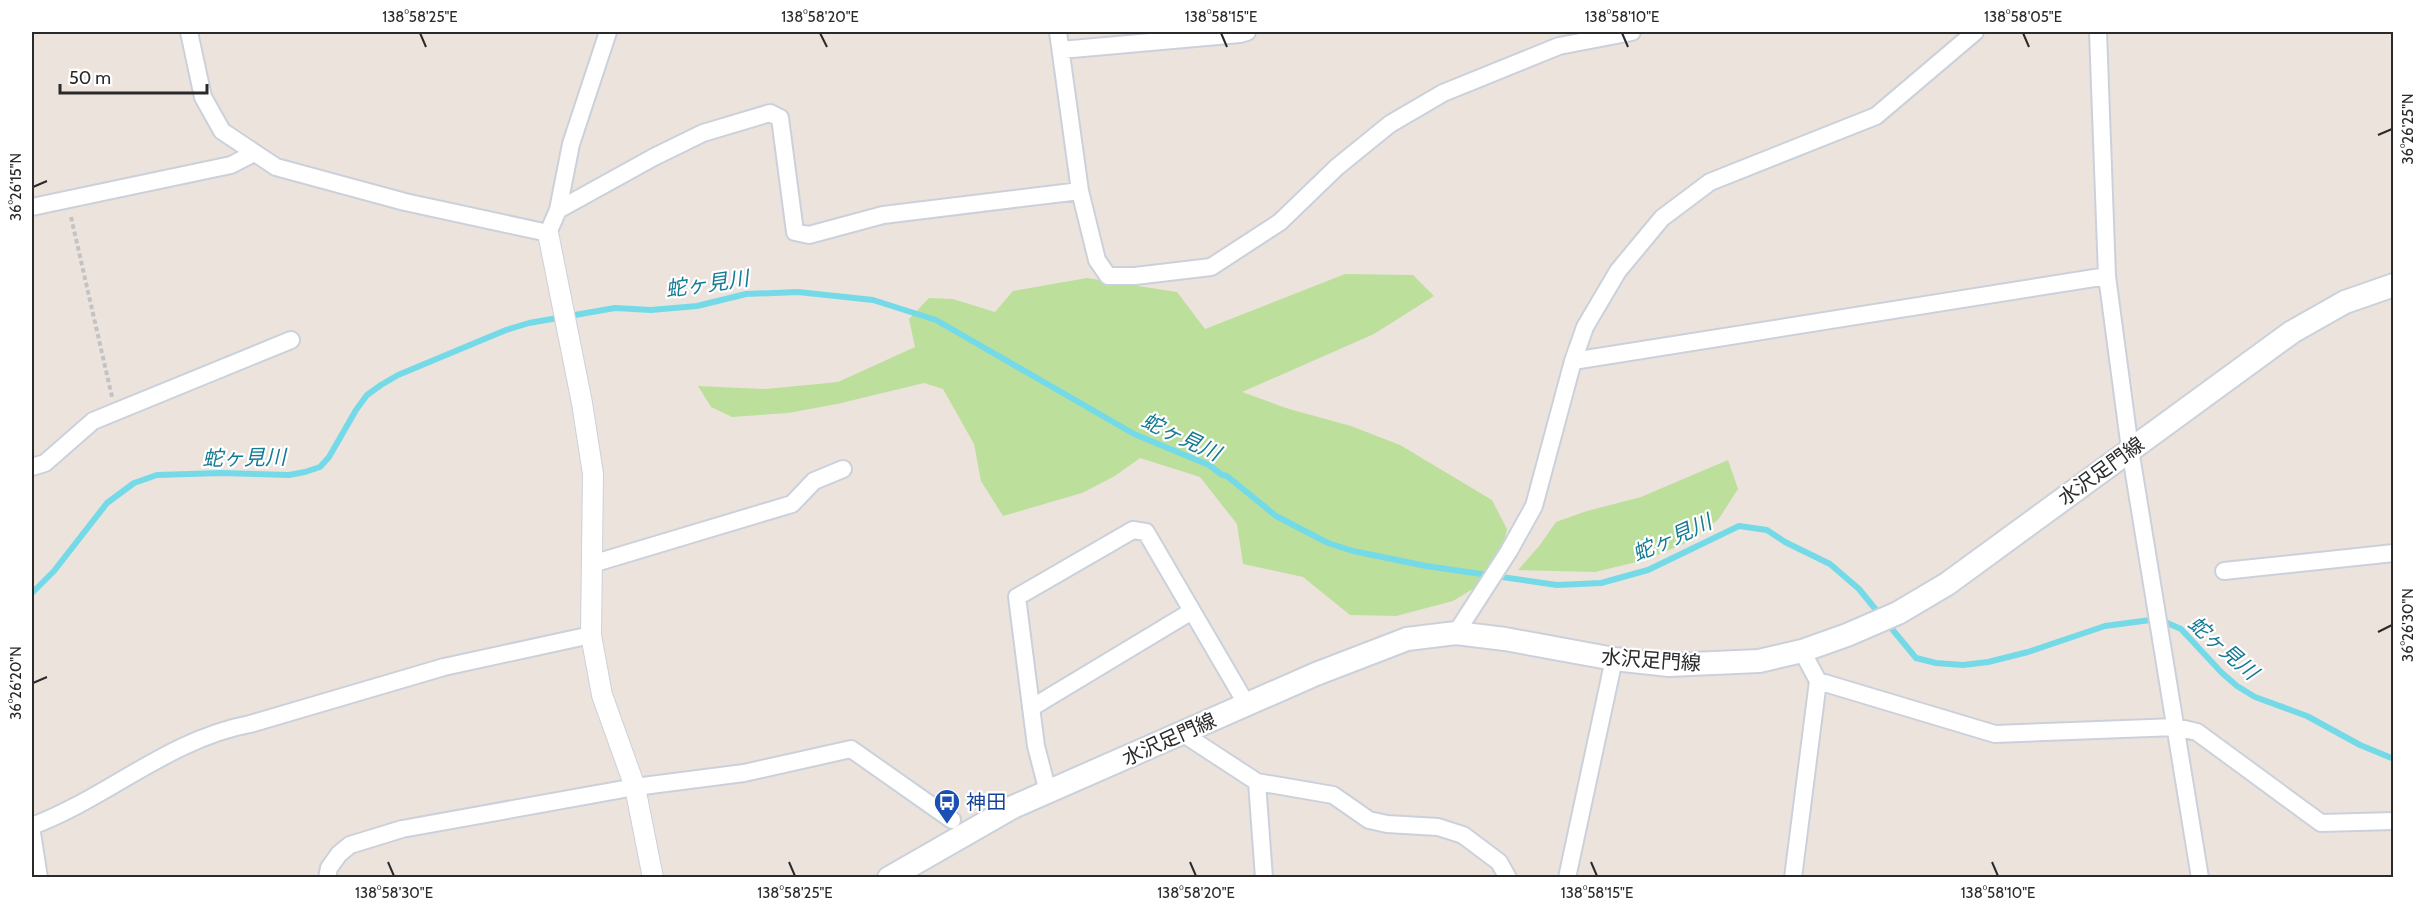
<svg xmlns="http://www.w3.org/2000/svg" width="2425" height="909" font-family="Cabin,'Noto Sans JP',sans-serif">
	<rect width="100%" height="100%" fill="#ece3dd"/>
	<!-- green -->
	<path fill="#bddf9c" d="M1345,274l68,1 21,21 -60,38 -132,58 47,17 62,17 49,19 92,55 15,29 -5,22 -26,36 -23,14 -57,15 -46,-1 -47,-38 -60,-13 -6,-40 -37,-47 -60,-19 -25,18 -33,17 -79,23 -22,-35 -7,-37 -31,-55 -19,-6 -87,21 -49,9 -56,4 -21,-10 -13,-21 68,3 72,-7 77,-35 -6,-28 20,-21 24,1 42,13 18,-21 74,-13 90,14 28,37z
		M1728,460l10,29 -20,31 -30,22 -43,18 -50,12 -77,-2 22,-25 16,-23 31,-11 54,-14z"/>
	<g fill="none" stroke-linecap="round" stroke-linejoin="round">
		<!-- stream -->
		<path stroke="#75dae8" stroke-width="6" d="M32,593l22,-22 53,-68 27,-20 23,-8 64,-2 68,2 16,-3 15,-5 9,-10 27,-47 11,-15 14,-10 17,-10 108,-45 23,-7 86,-15 36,2 46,-4 49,-12 52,-2 75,8 63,20 198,114 75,31 13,10 5,1 49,40 52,27 25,8 73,15 131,19 44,-2 47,-13 91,-44 28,4 18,12 45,22 29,25 22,27
			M1887,623l29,35 20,5 27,2 25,-3 40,-10 77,-26 53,-7 23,10 41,44 15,13 18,11 52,19 53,29 34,14"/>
		<!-- minor casing -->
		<g stroke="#cbd1db" stroke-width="20">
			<path id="minor" d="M189,32l14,65 19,34 54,36 129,35 143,31 10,-23 13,-66 37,-112
				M1058,32l22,159 17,69 11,16h27l76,-9 69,-45 57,-55 53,-43 53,-31 116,-47 73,-14
				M2098,32l9,244 23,173 70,429
				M1061,50l179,-16 7,-2
				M32,207l199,-42 23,-12
				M558,210l96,-53 49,-24 67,-20 10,5 15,114 14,3 74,-20 197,-24
				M1573,361l534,-85
				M32,467l13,-4 48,-42 198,-81
				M592,564l200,-60 22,-23 29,-12
				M2224,571l170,-18
				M1456,633l53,-82 25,-45 39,-145 12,-34 33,-56 44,-53 48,-36 166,-66 99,-84
				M1818,681l177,53 181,-7 21,5 124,91 73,-2
				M1031,708l161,-97
				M1182,733l75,49 76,13 36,25 18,4 51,3 25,8 36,27 9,16
				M1257,782l7,96
				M1048,792l-12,-46 -19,-149 116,-67 13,2 101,173
				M32,826c75,-28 137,-87 218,-102l194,-57 147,-32
				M32,833l7,45
				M327,878l2,-10 10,-14 11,-9 52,-16 233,-42 109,-14 107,-24 101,71
				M1567,878l47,-219
				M1793,878l25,-197 -16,-30"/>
		</g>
		<!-- tertiary casing -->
		<g stroke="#cbd1db" stroke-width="22">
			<path id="tertiary" d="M548,233l34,170 11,71 -2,161 11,60 33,92 18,91"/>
		</g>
		<!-- secondary casing -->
		<g stroke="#cbd1db" stroke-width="26">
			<path id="secondary" d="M889,878l124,-71 303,-133 91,-35 49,-6 49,6 109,20 55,6 90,-4 43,-10 45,-16 51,-22 49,-29 345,-252 53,-30 49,-17"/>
		</g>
		<!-- path -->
		<path stroke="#c3c3c3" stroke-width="4" stroke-dasharray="4.5 3" stroke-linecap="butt" d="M71,217l41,180"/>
		<!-- minor -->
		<use href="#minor" stroke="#fff" stroke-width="16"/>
		<!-- tertiary -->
		<use href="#tertiary" stroke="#fff" stroke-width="20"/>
		<!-- secondary -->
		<use href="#secondary" stroke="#fff" stroke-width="22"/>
	</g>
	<!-- ticks -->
	<path fill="none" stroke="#2a2a2a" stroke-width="2" d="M420,33l6,14M820,33l7,14M1221,33l6,14M1622,33l6,14M2023,33l6,14M2378,135l14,-6M33,187l14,-6M2378,632l14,-7M33,683l14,-6M388,862l6,14M789,862l6,14M1190,862l6,14M1591,862l6,14M1992,862l6,14"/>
	<!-- icons -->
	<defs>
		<g id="bus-pin" transform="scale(1.35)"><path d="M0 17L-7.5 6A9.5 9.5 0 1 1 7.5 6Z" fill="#1a4fb4" stroke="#fff"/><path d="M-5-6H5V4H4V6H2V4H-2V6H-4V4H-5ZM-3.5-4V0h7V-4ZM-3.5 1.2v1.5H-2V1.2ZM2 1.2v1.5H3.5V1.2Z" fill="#fff"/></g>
	</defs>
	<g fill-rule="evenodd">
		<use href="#bus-pin" x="947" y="802"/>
	</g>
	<g text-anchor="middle" stroke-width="4.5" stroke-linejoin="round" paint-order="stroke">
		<!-- street labels -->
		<g font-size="20" fill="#2a2a2a" stroke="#fff">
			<text transform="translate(2101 471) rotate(-36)" y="7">水沢足門線</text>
			<text transform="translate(1651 660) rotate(4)" y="7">水沢足門線</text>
			<text transform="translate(1169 739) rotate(-24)" y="7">水沢足門線</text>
		</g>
		<!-- transit labels -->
		<g font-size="20" fill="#164399" stroke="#fff" text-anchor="start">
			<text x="966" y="809">神田</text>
		</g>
		<!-- water labels -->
		<g font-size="21" font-style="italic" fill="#147b94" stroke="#fff">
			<text transform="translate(707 284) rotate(-8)" y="7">蛇ヶ見川</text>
			<text transform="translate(1181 437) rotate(25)" y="7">蛇ヶ見川</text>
			<text transform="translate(244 458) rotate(-1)" y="7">蛇ヶ見川</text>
			<text transform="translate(1672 538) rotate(-24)" y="7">蛇ヶ見川</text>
			<text transform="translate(2223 648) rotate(41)" y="7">蛇ヶ見川</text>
		</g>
	</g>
	<!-- border -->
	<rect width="2425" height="909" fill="none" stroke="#ffffff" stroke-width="66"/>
	<!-- scale -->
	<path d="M60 84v9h147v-9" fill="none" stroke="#2a2a2a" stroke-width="3"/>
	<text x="69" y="84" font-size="18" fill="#2a2a2a" stroke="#ffffff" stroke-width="4.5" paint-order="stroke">50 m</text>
	<rect x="33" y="33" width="2359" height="843" fill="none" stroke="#2a2a2a" stroke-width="2"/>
	<g font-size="15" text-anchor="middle" fill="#2a2a2a">
		<text x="420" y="22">138°58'25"E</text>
		<text x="820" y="22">138°58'20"E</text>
		<text x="1221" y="22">138°58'15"E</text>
		<text x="1622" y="22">138°58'10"E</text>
		<text x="2023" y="22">138°58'05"E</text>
		<text transform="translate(2408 129) rotate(-90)" y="5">36°26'25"N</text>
		<text transform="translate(16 187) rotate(-90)" y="5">36°26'15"N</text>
		<text transform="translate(2408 625) rotate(-90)" y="5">36°26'30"N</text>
		<text transform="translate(16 683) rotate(-90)" y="5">36°26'20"N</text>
		<text x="394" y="898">138°58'30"E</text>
		<text x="795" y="898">138°58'25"E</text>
		<text x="1196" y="898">138°58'20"E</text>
		<text x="1597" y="898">138°58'15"E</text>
		<text x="1998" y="898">138°58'10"E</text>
	</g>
</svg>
